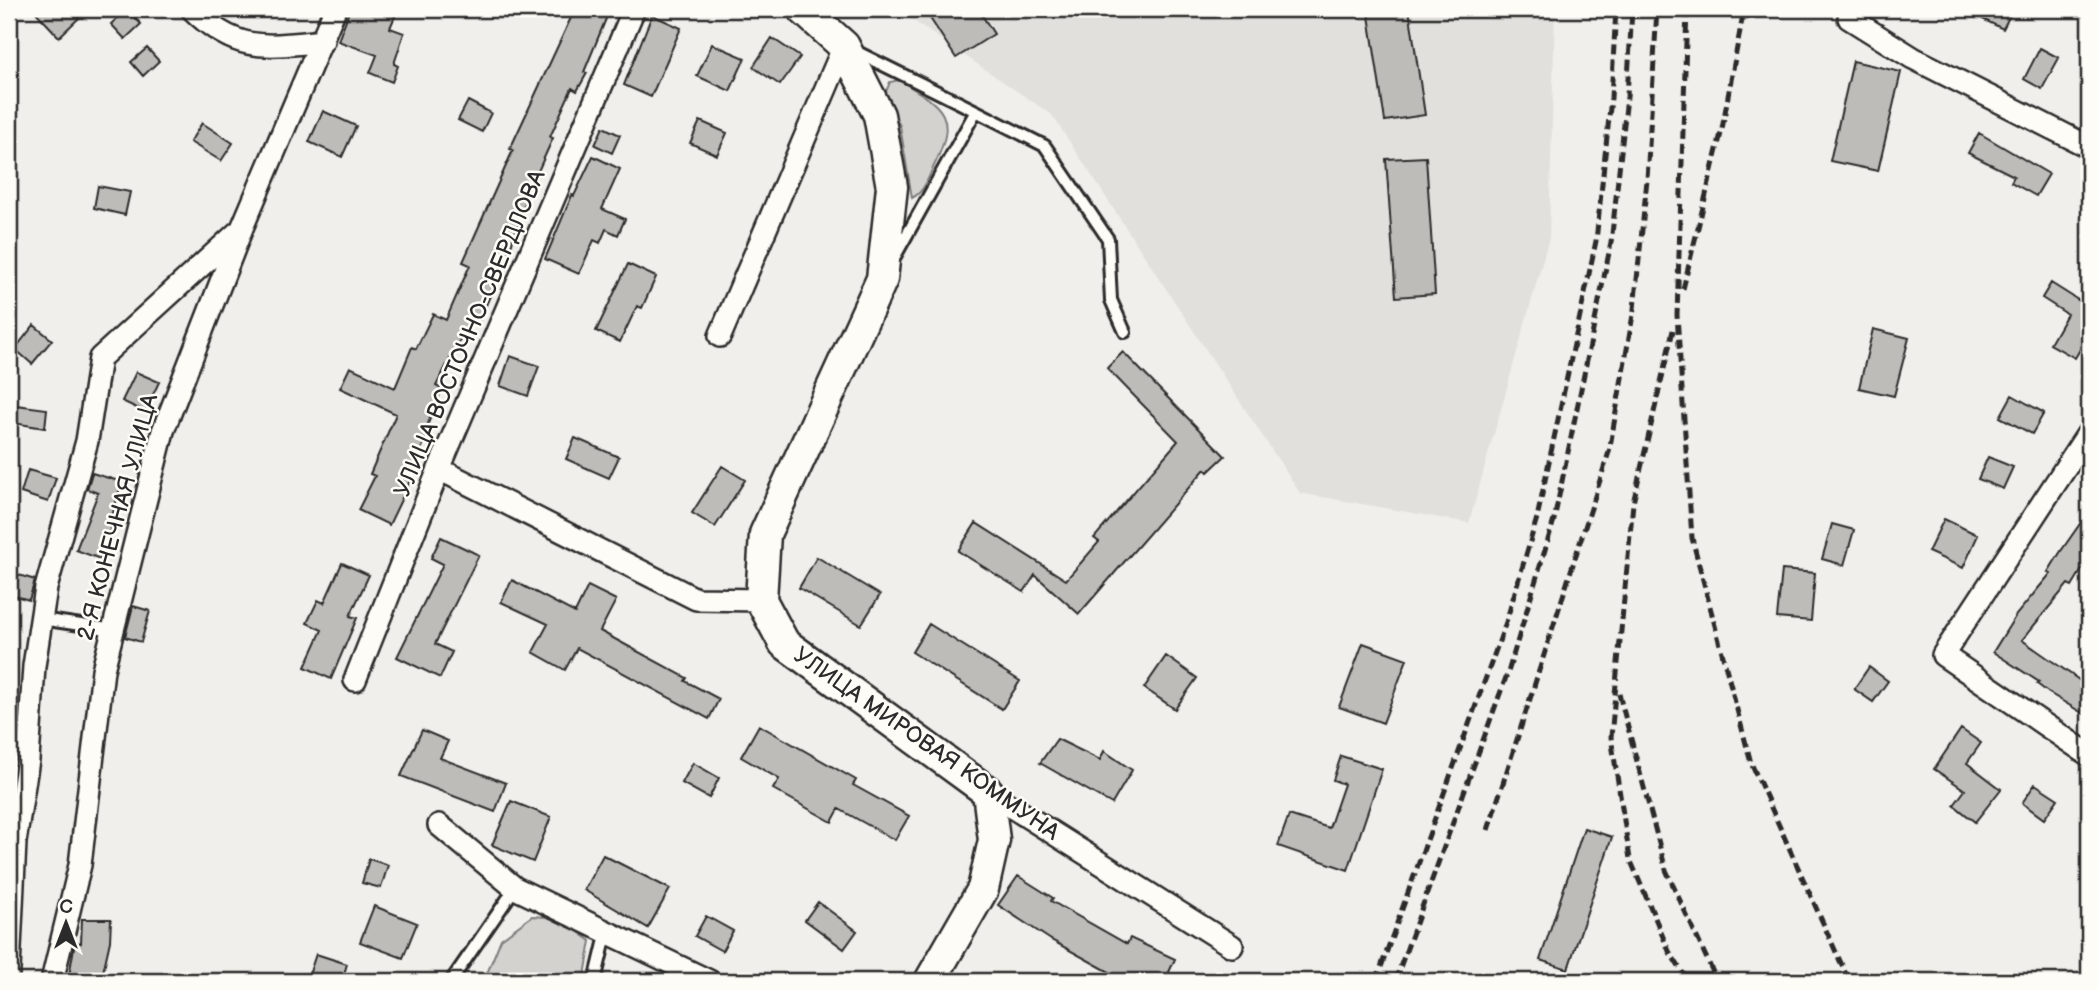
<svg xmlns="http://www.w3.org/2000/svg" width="2098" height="990" font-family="'Balsamiq Sans',sans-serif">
	<rect width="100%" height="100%" fill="#f0efeb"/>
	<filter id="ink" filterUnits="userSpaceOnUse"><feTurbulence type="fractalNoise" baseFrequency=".0143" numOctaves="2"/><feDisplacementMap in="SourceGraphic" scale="14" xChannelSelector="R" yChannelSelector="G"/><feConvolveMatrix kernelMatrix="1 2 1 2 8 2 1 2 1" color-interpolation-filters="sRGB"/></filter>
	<g filter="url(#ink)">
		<!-- built -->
		<path fill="#e1e0dc" d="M900,9h655l-6,229 -80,285 -169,-30 -248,-378 -150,-102z"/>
		<!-- green -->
		<path fill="#d3d2cf" stroke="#7f7e7d" stroke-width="2" d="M899,80c45,27 60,35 34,88 -6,12 -9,24 -21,30l-12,-72 -15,-32 5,-12z
			M532,916l27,2 32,23 -7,40h-100l17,-42z"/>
		<!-- building -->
		<path fill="#bdbcb8" stroke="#2b2b2b" stroke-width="2" d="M33,9h38l8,9 -20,19z
			M127,9l14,15 -16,15 -14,-15z
			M350,9h48l-8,19 14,5 -10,31 4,2 -6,16 -22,-9 7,-18 -39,-14z
			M575,9h35l-26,63 3,1 -10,18 -5,-3 -22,49 3,1 -24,53 -20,61 -29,67 -8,-3 -36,70 6,3 -15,37 3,2 -14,34 2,2 -29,61 -31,-15 17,-34 -5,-2 26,-60 -56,-26 10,-21 45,21 17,-41 4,2 17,-35 13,6 24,-55 -7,-3 50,-112 -3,-1z
			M924,9h54l16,25 -38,24z
			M1368,9h41l16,106 -40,6z
			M1962,9h51l-10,20z
			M652,15l29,13 -30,69 -27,-12z
			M772,38l28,19 -20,28 -27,-18z
			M712,44l33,14 -15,33 -33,-15z
			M147,48l12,13 -16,15 -12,-14z
			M2040,48l19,10 -17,31 -18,-10z
			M1853,61l48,11 -23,99 -48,-10z
			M468,101l23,12 -9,19 -24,-12z
			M323,111l33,15 -14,31 -33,-15z
			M700,121l27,12 -10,22 -27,-12z
			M202,123l31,20 -12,18 -31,-19z
			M603,127l17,8 -8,18 -17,-8z
			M1979,133l70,41 -13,22 -25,-14 3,-6 -46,-23z
			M593,156l27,13 -18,40 23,10 -7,16 -12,-6 -6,14 -6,-3 -15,34 -34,-15 27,-64 2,1z
			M1426,157l9,137 -39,3 -10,-138z
			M98,186l32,6 -5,23 -31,-7z
			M628,264l28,13 -14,31 -5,-2 -17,36 -24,-11z
			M2051,283l38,24v27l-14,24 -25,-14 17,-30 -25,-16z
			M34,325l18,15 -20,24 -17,-15z
			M1873,329l36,9 -15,58 -35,-8z
			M1123,352l102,104 -17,16 -3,-3 -126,145 -44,-39 -11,17 -66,-41 18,-28 90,57 33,-38 -5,-4 84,-97 -71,-73z
			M510,356l29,10 -11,30 -28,-10z
			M136,372l23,10 -14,30 -23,-11z
			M2012,395l32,18 -12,21 -32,-17z
			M16,405l31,4 -2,19 -32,-5z
			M575,438l44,19 -10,21 -43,-19z
			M1988,457l25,10 -10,22 -25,-10z
			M722,466l23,14 -30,47 -23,-14z
			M28,470l28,8 -8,24 -27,-9z
			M92,473l30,9 -13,44 3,2 -12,31 -24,-9 22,-57 -11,-4z
			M2089,511v47l-17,28 -4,-2 -46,56 67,47v30l-40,-24 -12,-9 2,-2 -46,-30 23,-37 35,-42 -3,-1 13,-21z
			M1944,519l34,16 -15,33 -35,-16z
			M1832,524l22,6 -10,35 -22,-6z
			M441,537l38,18 -44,89 17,8 -12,26 -43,-21 46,-93 -12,-6z
			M817,557l63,38 -19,30 -62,-37z
			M342,563l27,12 -19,41 7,2 -26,61 -26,-12 17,-37 -15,-7 11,-23 6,3z
			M1782,570l33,3 -4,48 -34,-3z
			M9,572l26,8 -6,20 -20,-6z
			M512,580l63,33 13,-27 28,14 -16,31 87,47 -2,3 34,18 -10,20 -132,-71 -12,22 -32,-18 15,-28 -47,-22z
			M133,606l17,5 -9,31 -16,-5z
			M929,624l91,57 -18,28 -90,-57z
			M1363,643l44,16 -24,64 -44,-16z
			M1166,656l31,22 -22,31 -31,-21z
			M1869,667l19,14 -15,21 -19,-13z
			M759,725l97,55 -3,5 56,31 -14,24 -56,-31 -7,13 -59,-33 6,-10 -38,-22z
			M1961,729l20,14 -14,20 34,26 -26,33 -21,-17 11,-15 -31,-21z
			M422,730l26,11 -8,17 66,25 -11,29 -94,-36z
			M1057,739l43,21 4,-9 28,19 -20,34 -72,-41z
			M1341,756l41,13 -34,101 -70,-24 11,-31 40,13 15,-44 -11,-4z
			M693,763l26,15 -10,20 -27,-15z
			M2035,784l23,15 -14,20 -22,-16z
			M511,801l40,16 -18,45 -41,-17z
			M1584,828l28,9 -44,132 -28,-9z
			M603,855l67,34 -22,39 -64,-38z
			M369,859l19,6 -7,23 -19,-5z
			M1018,876l35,22 -2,3 76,43 3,-6 45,21 -10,22h-56l4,-7 -62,-34 -53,-35z
			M818,902l39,29 -13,18 -39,-29z
			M374,906l43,17 -14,35 -43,-16z
			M706,916l27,15 -11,20 -27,-15z
			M82,919h29l-1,22 -9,40h-33l7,-39 6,1z
			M316,954l31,10 -5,17h-35z"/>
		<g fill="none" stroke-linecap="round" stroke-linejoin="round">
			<!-- service casing -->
			<g stroke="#2b2b2b" stroke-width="16">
				<path id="service" d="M853,50l123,61
					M894,258l82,-147 69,35 63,93 3,61 14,32
					M41,619l73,11
					M451,981l64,-93
					M595,981l12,-50"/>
			</g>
			<!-- minor casing -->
			<g stroke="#2b2b2b" stroke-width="26">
				<path id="minor" d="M192,9c44,44 73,38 131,32
					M1860,9l-11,9 64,40 176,89
					M720,336l124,-290
					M2089,432l-146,223 146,100
					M439,469l257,130 65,1
					M355,680l84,-211 195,-460
					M988,792l244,154
					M439,825l76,63 194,93
					M9,970l6,-128 13,-82 6,-94 12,-78 41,-147 13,-83 138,-126
					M52,981l28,-116 23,-195 60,-239 79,-203 93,-219"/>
			</g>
			<!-- secondary casing -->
			<g stroke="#2b2b2b" stroke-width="35">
				<path id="secondary" d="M803,9l41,37 35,69 13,72 -10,92 -117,255 -4,66 23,43 204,149 6,48 -11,49 -53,92"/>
			</g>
			<!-- service -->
			<use href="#service" stroke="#fdfcf7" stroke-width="10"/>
			<!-- minor -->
			<use href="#minor" stroke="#fdfcf7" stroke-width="21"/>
			<!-- secondary -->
			<use href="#secondary" stroke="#fdfcf7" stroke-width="30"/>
			<!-- rail -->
			<path stroke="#2b2b2b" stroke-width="5" stroke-dasharray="10 5" stroke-linecap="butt" d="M1687,9l-10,306 15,223 59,225 98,218
				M1683,289l39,-160 22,-120
				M1673,330l-40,173 -22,234 19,122 39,92 19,30
				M1619,694l47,176 51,111
				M1488,830l121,-378 25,-143 13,-129 10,-171
				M1376,981l130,-359 31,-104 59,-277 15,-143 5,-89
				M1395,981l114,-312 45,-149 57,-277 16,-146 5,-88"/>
		</g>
	</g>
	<g text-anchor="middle" stroke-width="5" stroke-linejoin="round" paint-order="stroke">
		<!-- street labels -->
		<g font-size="23" fill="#2b2b2b" stroke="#fdfcf7">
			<text transform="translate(469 333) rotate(-67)" y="8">УЛИЦА ВОСТОЧНО-СВЕРДЛОВА</text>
			<text transform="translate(117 517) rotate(-75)" y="8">2-Я КОНЕЧНАЯ УЛИЦА</text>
			<text transform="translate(927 743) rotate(35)" y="8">УЛИЦА МИРОВАЯ КОММУНА</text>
		</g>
	</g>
	<!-- margin -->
	<rect width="2098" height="990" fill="none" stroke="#fdfcf7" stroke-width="35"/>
	<rect x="18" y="18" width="2063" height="955" fill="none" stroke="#2b2b2b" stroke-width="2.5" filter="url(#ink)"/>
	<!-- north arrow -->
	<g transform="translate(66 923)" stroke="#fdfcf7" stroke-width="5" paint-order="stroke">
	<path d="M0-5L12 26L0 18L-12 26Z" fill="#2b2b2b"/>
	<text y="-10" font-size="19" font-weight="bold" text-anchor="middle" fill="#2b2b2b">С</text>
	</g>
</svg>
